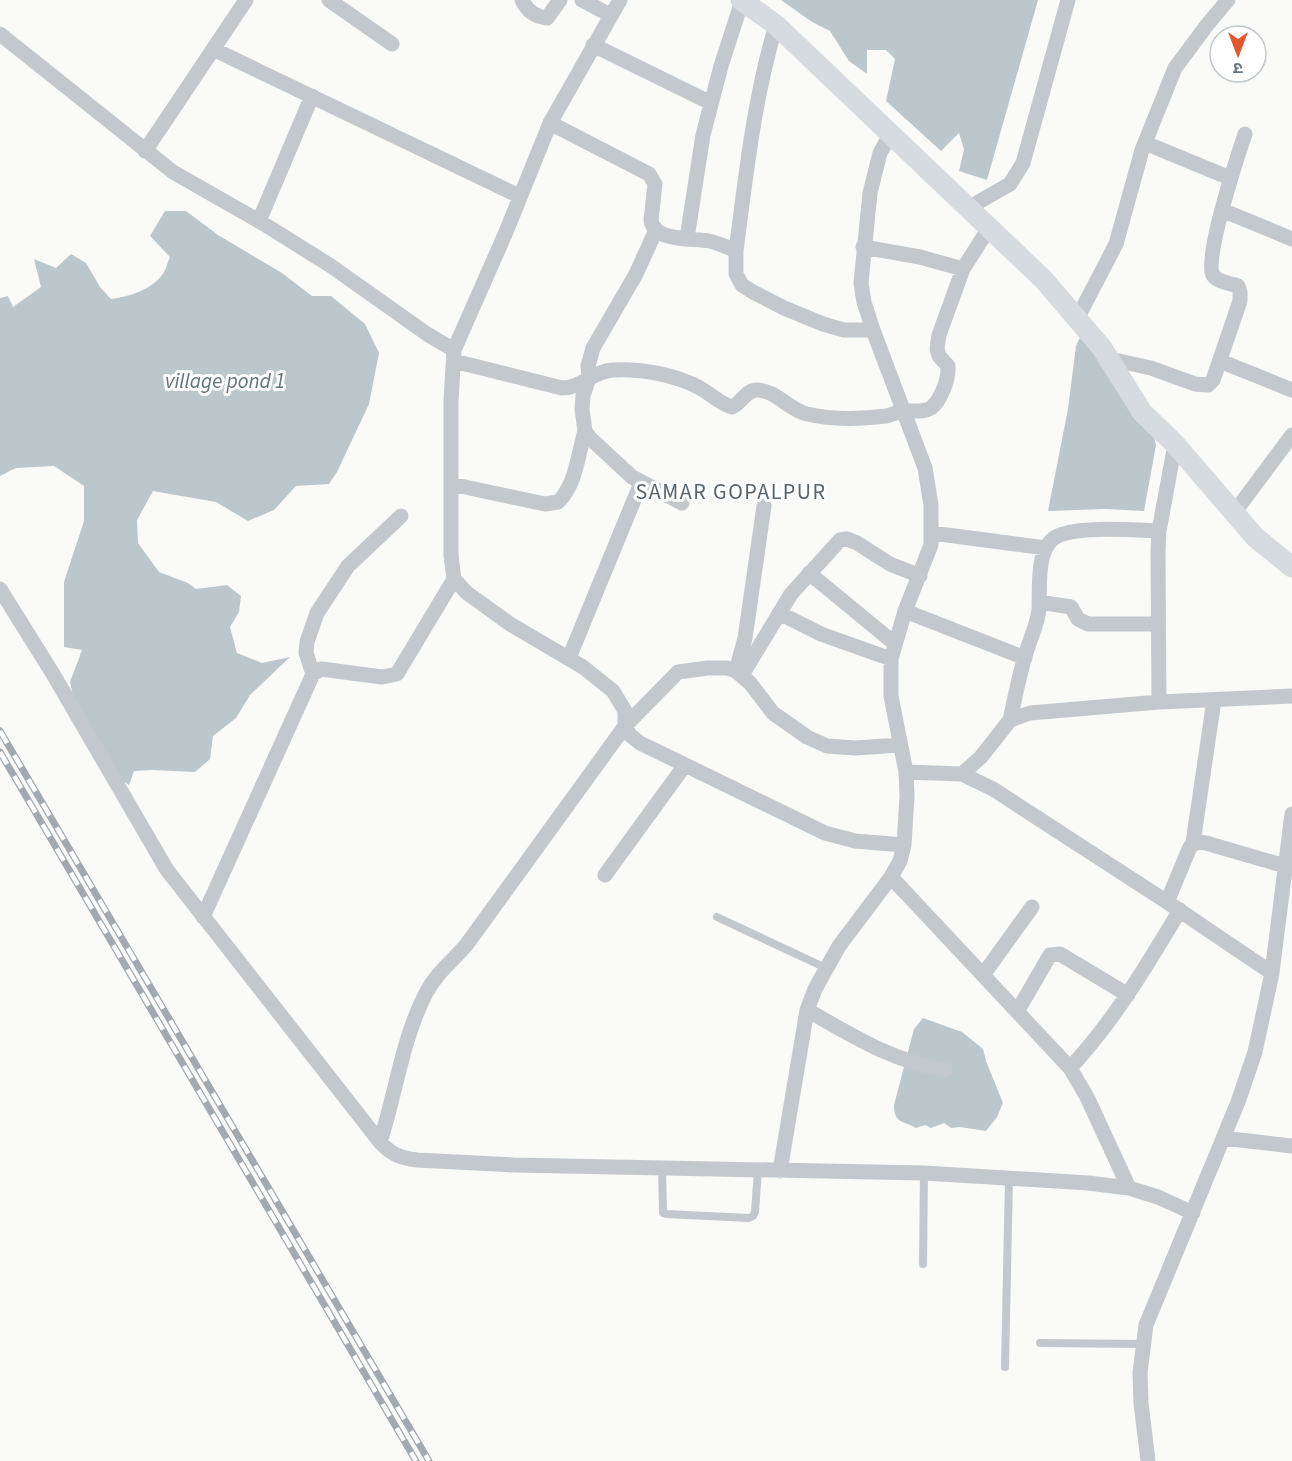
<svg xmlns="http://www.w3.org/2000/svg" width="1292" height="1461" font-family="'Source Sans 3','Noto Sans Devanagari',sans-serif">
	<rect width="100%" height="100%" fill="#fafaf8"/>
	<!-- water -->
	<path fill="#bbc7cb" d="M781,0h257l-51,180 -28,-9 5,-21 -5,-17 -18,18 -55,-50 9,-42 -9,-9h-19v24l-18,-13 -19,-30 -18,-9z
		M165,211h21l32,24 64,38 30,23h19l34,28 14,29 -10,51 -32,68 -8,12 -33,2 -22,24 -26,11 -32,-19 -63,-11 -16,29 1,23 21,29 29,11 8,6 31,-4 14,11 -2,16 -9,15 7,26 25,10 28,-6 -40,38 -14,23 -23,18 -3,23 -15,13 -43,-2 -18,1 -5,14 -12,-8 -43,-77 -4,-18 12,-32 -18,-3v-65l20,-61v-35l-30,-20 -38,2 -16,8v-178l8,-2 5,11 28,-20 -7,-28 22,9 15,-14 15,9 14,24 11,12c17,-2 40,-9 51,-24 4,-4 5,-12 8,-18l-20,-21z
		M1082,333l71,100 3,12 -12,66 -38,-2 -58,2 20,-102 8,-63z
		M923,1018l39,14 21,17 3,12 17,42 -6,14 -11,14 -26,-4 -9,1 -7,-5 -13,5 -6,-3 -9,3c-13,-8 -22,-4 -22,-23l20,-76z"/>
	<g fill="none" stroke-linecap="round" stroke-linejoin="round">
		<!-- lane -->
		<path stroke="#c3c8cc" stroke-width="8" d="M717,917l109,51
			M662,1169l1,44 3,1 83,4 4,-2 2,-4 3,-42
			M923,1264l1,-91
			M1040,1343l102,1
			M1005,1367l4,-189"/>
		<!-- street -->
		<path stroke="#c3c8cc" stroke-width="15" d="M329,0l63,44
			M522,0c5,11 13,17 25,18l13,-18
			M582,0l28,15
			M620,0l-70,123 -44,109 -52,118 -3,51v154l3,24 13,14 43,31 73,43 30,24 12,20v15l5,9 10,8 185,90 30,8 49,4
			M776,25c-22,73 -30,150 -40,226v23l6,11 11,7 31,16 39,16 21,6h29
			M0,34l173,138 91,52 67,42 96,68 27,16
			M593,45l118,58
			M213,49l306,147
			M550,123l99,51 6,10 -4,36c3,22 42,18 58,21 10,2 18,6 27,10
			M1145,143l85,35
			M145,151l101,-151
			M968,208l42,-24 13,-21 45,-163
			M1222,210l70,29
			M259,221l53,-125
			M656,230l-20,44 -43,74 -5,18 1,12 -6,18 -1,13 3,22 5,7 42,39 50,26
			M687,238l16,-103 18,-69 21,-65
			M863,247l57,10 43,12
			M1077,319l39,-75 26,-94 33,-82 32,-43 21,-25
			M1110,359l41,9 44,16 13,1 5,-5 27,-79v-9l-2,-6c-8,-3 -21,-4 -25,-11 -10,-15 25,-120 32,-141
			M454,361l108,27c20,0 31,-17 51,-18 28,-2 63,5 87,18 11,6 20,16 32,19 10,-4 14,-18 26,-17 19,1 31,20 49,24 25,6 54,5 79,2 6,-1 11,-4 17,-5 9,-1 20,2 28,-3 10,-8 18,-29 17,-42l-9,-10 -2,-7 2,-14 24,-66 26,-41
			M1220,361l72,29
			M451,484l94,20 13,-2c18,-17 20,-48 27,-71
			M1234,513l58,-78
			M932,533l114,15
			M809,573l85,70
			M0,589l53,85 114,196 213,272c11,12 20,16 37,18l96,5 411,8 164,10 41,5 29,9 35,16
			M1039,602l32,5 7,12 10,5h70
			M905,611l120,47
			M779,613l42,21 70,25
			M569,658l72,-175
			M736,671l9,-33 19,-132
			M313,674l-7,-21 1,-11 10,-29 31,-47 53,-50
			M742,675l49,-81 49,-54 7,-1 10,4 33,21 30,12
			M1159,702l-1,-149 1,-22 16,-87
			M1010,720c5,-22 9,-45 16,-67 4,-15 12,-29 13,-44 1,-20 -3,-58 15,-71 19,-13 81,-8 105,-7
			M906,772l56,2 19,-17 29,-37 20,-7 129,-11 133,-6
			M962,774l31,15 174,113
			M1193,843l21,-143
			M605,875l80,-110
			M891,877l179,191 17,29 42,91
			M203,917l110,-243 8,-5 61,8 15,-3 57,-95
			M1272,973l-105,-71 23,-55 7,-5 9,1 86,25
			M983,975l49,-68
			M807,1010c46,26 85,51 138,60
			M1018,1010l32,-55 10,-1 68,41
			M1070,1068c44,-47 77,-103 110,-158
			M1223,1138l69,8
			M380,1142c16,-49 22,-103 46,-149 10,-20 28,-33 41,-49l158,-218 53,-54 30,-4h19l9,3 14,12 23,30 34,24 20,9 28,2 45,-3
			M780,1171l27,-161 8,-21 24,-43 52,-69 9,-16 4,-16 3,-49 -1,-24 -15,-76v-37l14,-48 26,-66v-40l-6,-37 -52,-138 -9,-28 -3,-19 9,-90 10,-40 10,-18
			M1148,1461l-7,-58 -1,-30 6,-48 92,-223 17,-50 17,-79 20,-159"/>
		<!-- secondary -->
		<path stroke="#d6dbdf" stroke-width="21" d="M741,0l35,25 268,255 58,68 40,64 33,32 80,93 37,30"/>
		<!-- rail casing -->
		<g stroke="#a2aab0" stroke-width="7">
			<path id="rail" d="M0,731l429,730
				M0,752l416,709"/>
		</g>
		<!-- rail -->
		<use href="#rail" stroke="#fff" stroke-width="4.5" stroke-dasharray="14" stroke-linecap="butt"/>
	</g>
	<g text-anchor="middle" stroke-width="6" stroke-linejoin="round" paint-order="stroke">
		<!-- water labels -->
		<g font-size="21" font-style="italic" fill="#60757c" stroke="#fff">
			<text x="225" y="388">village pond 1</text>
		</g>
		<!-- quarter labels -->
		<g font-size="22" letter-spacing="1.5" fill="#57646e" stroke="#fff">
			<text x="731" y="499">SAMAR GOPALPUR</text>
		</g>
	</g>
	<!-- north arrow -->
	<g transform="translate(1238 54) rotate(180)"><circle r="28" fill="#ffffff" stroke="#c1c8cd" stroke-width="1.5"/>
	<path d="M0-4.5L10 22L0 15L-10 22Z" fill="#e4572e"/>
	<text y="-9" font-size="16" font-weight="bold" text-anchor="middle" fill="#657683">उ</text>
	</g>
</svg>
